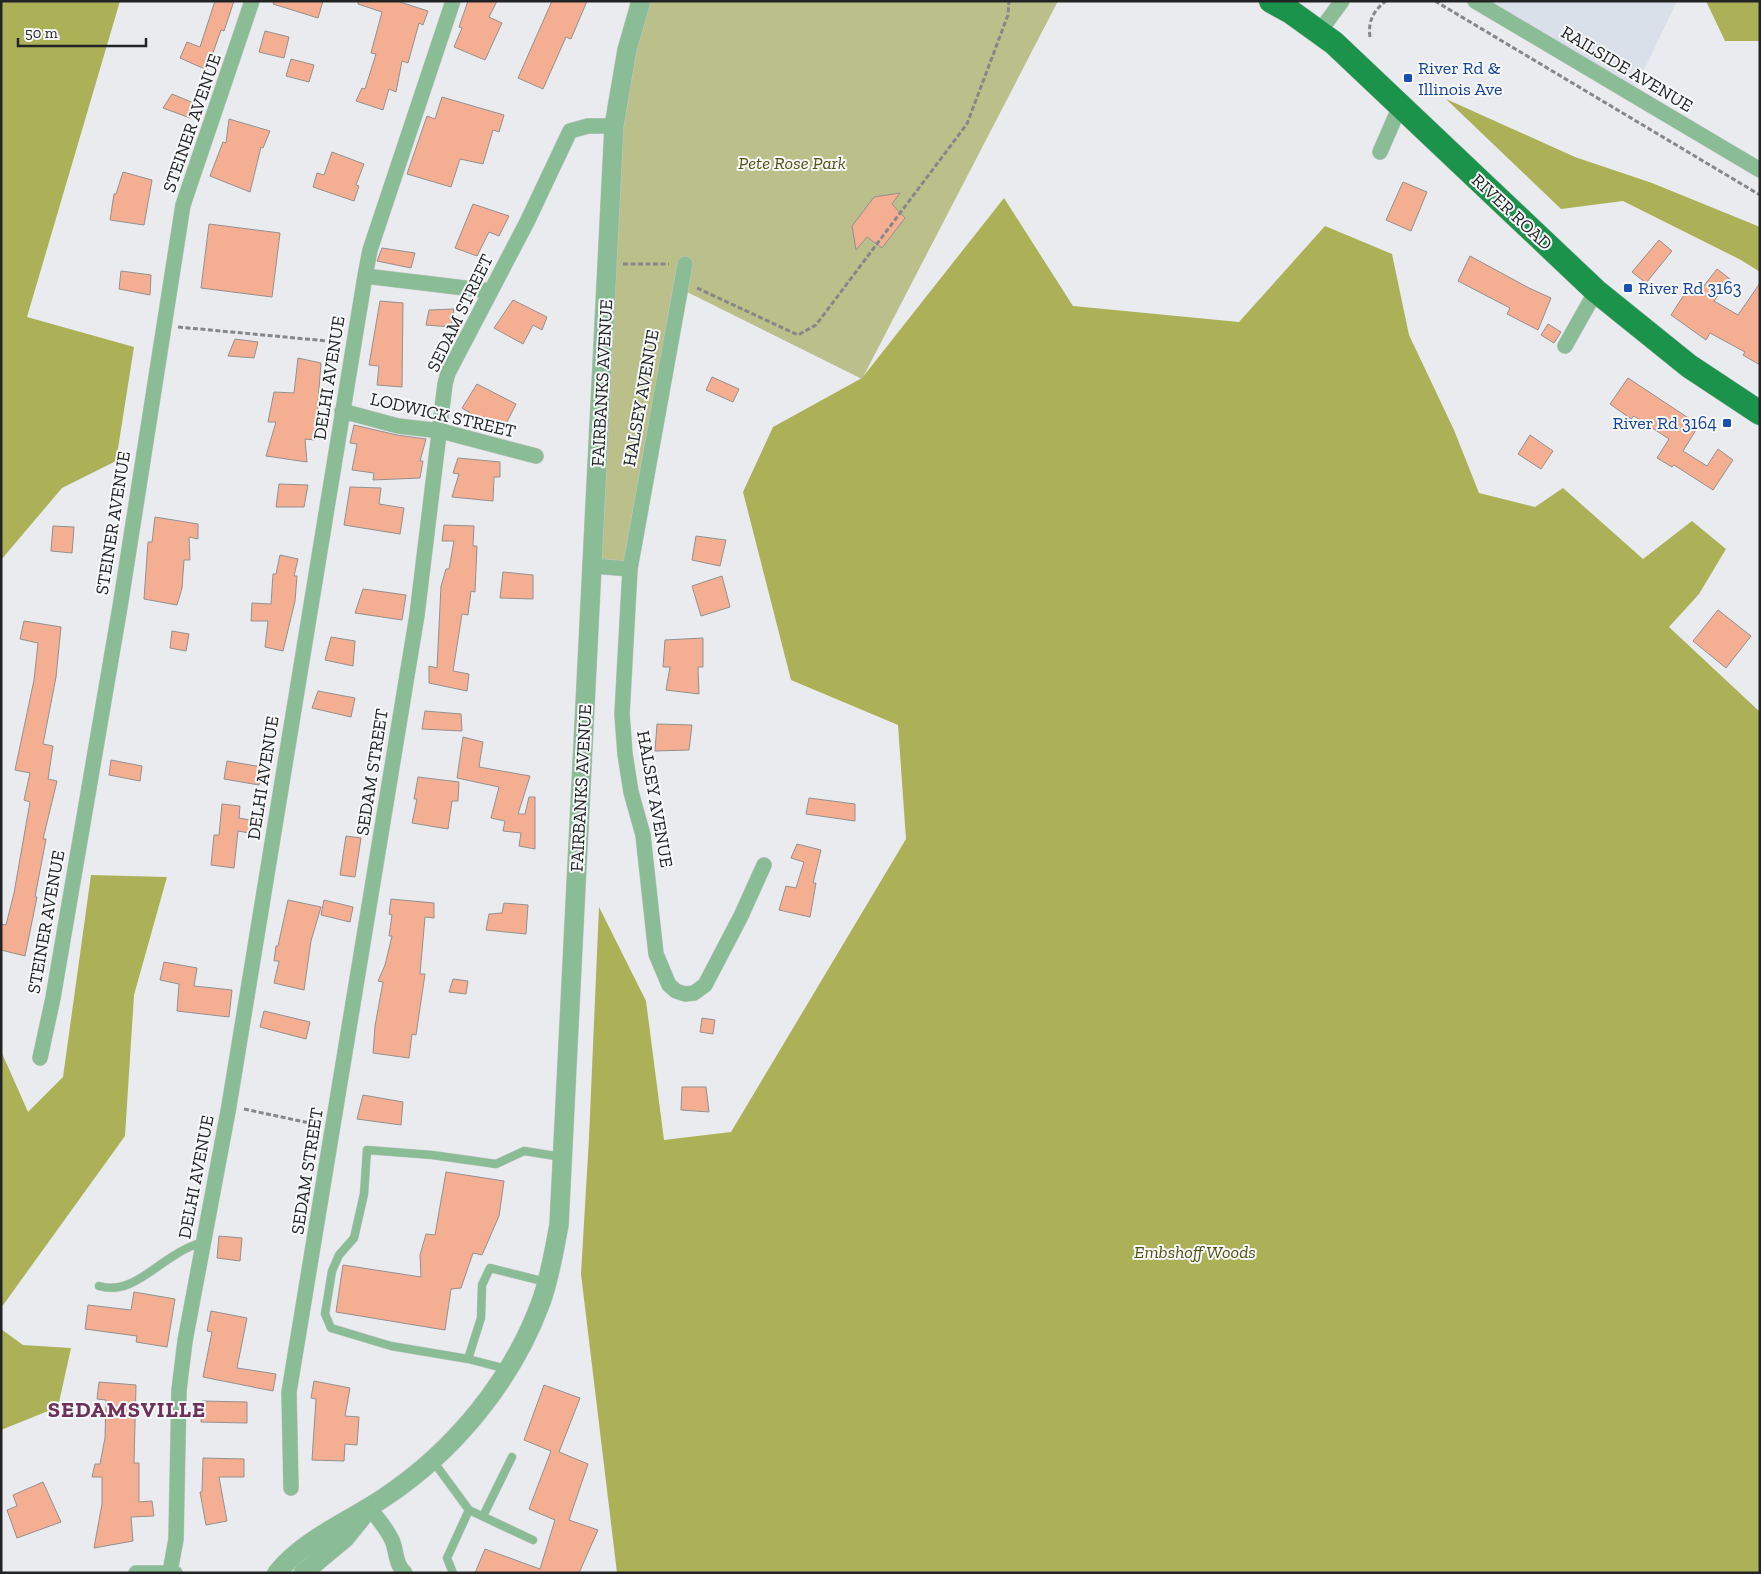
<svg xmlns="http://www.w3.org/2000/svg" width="1761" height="1574" font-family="'Zilla Slab',serif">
	<rect width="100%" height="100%" fill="#eaebee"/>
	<!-- built -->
	<path fill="#d9e0e9" d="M1475,1h202l-44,92z"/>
	<!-- green -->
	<path fill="#bbbf89" d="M641,1h417l-196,378 -181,-90 -51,280 -37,-3 21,-440z"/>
	<!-- forest -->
	<path fill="#acb157" d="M1,1h119l-93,316 107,30 -18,114 -54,27 -61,72z
		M1706,1h54v40h-35z
		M1446,99l129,58 77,26 108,44v45l-19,-12 -118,-59 -62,8z
		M1004,198l69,108 166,16 86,-96 67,28 17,81 45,95 25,63 56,14 28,-19 80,71 49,-38 34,28 -27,45 -30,33 91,85v861h-1143l-36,-299 8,-136 10,-231 47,94 18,139 67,-8 175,-293 -8,-114 -107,-45 -48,-188 30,-65 89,-49z
		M91,875l76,2 -33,118 -9,141 -124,172v-257l27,61 35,-35z
		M1,1329l22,16 48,3 -13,59 -57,23z"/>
	<!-- building -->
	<path fill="#f4af93" stroke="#93908f" d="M215,1h19l-10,30 -3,-1 -14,40 -27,-12 7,-16 13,5z
		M274,1h49l-5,17 -45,-14z
		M358,1h39l31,10 -5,14 -4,-2 -11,40 -6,-2 -6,31 -7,-3 -6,21 -27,-9 6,-13 3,1 11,-35 -5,-1 11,-41 -24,-8z
		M468,1h29l-8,16 13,6 -17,37 -31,-13 8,-19 -3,-1z
		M552,1h35l-16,38 -5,-2 -23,52 -25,-11z
		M265,31l24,6 -5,21 -25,-6z
		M291,59l23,6 -5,17 -23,-6z
		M172,94l24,10 -6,14 -27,-10z
		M442,97l62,18 -5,17 -6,-2 -10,34 -23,-5 -9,28 -44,-13 20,-58 8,3z
		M229,119l41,12 -7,17 -2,-1 -11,45 -40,-16 13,-34 3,1z
		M332,152l32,12 -8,21 3,1 -5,15 -41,-14 4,-14 7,2z
		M123,172l29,8 -8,45 -34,-5 4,-26h2z
		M1403,182l24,10 -16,39 -25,-11z
		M900,193l-8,11 13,14 -23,30 -15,-11 -11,13 -4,-24 22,-29z
		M473,204l36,12 -10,20 -10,-4 -12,24 -22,-8z
		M209,224l71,9 -8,64 -71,-9z
		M1659,240l13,11 -26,32 -14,-11z
		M382,248l33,5 -4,15 -34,-7z
		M1470,256l59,32 22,10 -13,32 -31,-16 3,-6 -52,-27z
		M1717,269l13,10 -16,22 24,14 22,-32v82l-17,-10 2,-3 -35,-19 -4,7 -35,-25 16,-25 9,6z
		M121,271l30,4 -1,20 -31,-6z
		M513,300l34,17 -5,13 -9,-5 -10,19 -29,-16z
		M380,301l23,2 -1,84 -25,-2 2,-19 -10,-1z
		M454,309l-3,18 -25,-2 3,-15z
		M1548,324l13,8 -7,11 -13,-8z
		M235,339l23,3 -4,16 -26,-2z
		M298,358l23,5 -6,77 -10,-1 2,23 -41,-6 10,-34h-8l6,-30 20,1z
		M712,377l27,12 -6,13 -27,-12z
		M1628,378l71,47 -16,26 24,15 11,-17 15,11 -20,30 -39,-25 -2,2 -15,-9 12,-19 -35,-23 -3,3 -21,-15z
		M477,384l39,20 -14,28 -40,-24z
		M354,425l43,10 29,4 -6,22h3l-3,17 -47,2 1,-7 -22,-3 5,-26 -7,-1z
		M1530,435l23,16 -12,18 -23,-15z
		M458,458l42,4v15h-6l-1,24 -41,-4 7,-23 -6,-1z
		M279,484l29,1 -4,22h-28z
		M350,487l31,1 -2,16 25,4 -4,26 -56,-9z
		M155,517l43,7v15l-9,-2 1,23h-6l-2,28 -5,17 -33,-6 4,-57h4z
		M444,525l30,1 -1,20h4l-2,46 -4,-1 -3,24 -6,-1 -9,57 16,3 -2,17 -38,-8v-17l8,2 4,-82 5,-17h3l5,-28h-12z
		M53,526l21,1 -2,26 -21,-2z
		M696,536l30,4 -6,26 -28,-6z
		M280,555l18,4 -4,17h3l-2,25 -12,50 -18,-4 3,-26h-17l1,-18 19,1 2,-30h3z
		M503,572l30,3v24l-33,-1z
		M722,576l8,31 -29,9 -9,-30z
		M363,589l43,6 -4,25 -47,-7z
		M1718,610l33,26 -25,32 -33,-27z
		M24,621l37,6 -5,50 -13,67 10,2 -5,33 9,2 -14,58h3l-11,58h2l-12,59 -24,-6v-26l5,1 8,-32 16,-91 -6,-2 6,-27 -15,-3 19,-90 4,-37 -18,-4z
		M172,631l17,3 -3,17 -16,-3z
		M331,637l24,4 -2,25 -28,-6z
		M703,638v29h-5l1,27 -33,-4 4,-23h-7l2,-27z
		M318,691l37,7 -4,19 -39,-9z
		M425,711l36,3 1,17 -40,-2z
		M657,724l35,1 -3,25 -34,1z
		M463,737l20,5 -4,25 51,9 -12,38h7l4,-17h6v52l-16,-3 2,-13 -18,-2 2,-10 -14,-3 8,-31 -42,-9z
		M111,760l31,6 -2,15 -31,-6z
		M227,761l35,6 -3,18 -35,-6z
		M418,777l41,5 -1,19h-6l-4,28 -36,-6 5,-24h-3z
		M809,798l46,6v17l-49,-7z
		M222,804l18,2 -1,12 11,2 -1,13 -11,-2 -4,37 -23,-3 3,-30h5z
		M346,836l15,2 -6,39 -15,-2z
		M797,844l24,6 -8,33h3l-6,34 -31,-7 7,-24 10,2 8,-26 -13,-4z
		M391,899l43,4v15l-9,-1 -5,57h5l-9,61 -4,-1 -3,24 -36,-5 2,-27 8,-44 -5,-1 7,-16 7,-29h-3l3,-21 -3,-1z
		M288,900l33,7 -10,34 -7,49 -30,-7 5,-22h-5l2,-15h2z
		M324,900l29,7 -3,15 -29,-7z
		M504,903l24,2 -2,29 -40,-4 3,-16 13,-1z
		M164,962l33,6 -3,18 38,4 -3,27 -52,-6 2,-27 -19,-4z
		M453,979l15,2 -2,13 -17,-2z
		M264,1011l46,11 -4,17 -46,-12z
		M702,1018l13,2 -2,14 -13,-2z
		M682,1087h24l3,25 -28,-2z
		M363,1095l40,7 -2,23 -44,-6z
		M446,1172l58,9 -5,35 -17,39 -9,-2 -12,35 -10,1 -6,41 -109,-18 7,-47 78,12 -1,-22 6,-21 9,1z
		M219,1236l23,2 -2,23 -23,-3z
		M134,1292l41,7 -8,48 -31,-5 1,-6 -52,-7 3,-24 43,5z
		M211,1311l36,7 -10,50 39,6 -3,17 -70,-14 9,-45 -5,-1z
		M314,1381l36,7 -5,28 14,1 -2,28 -12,-1 -1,17 -32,-1 4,-61 -5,-1z
		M99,1382l37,3 -2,78h5v39l13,-1 2,15 -23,1 2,24 -39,7 8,-44v-27h-10l3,-13h5l5,-26 1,-38 -9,-1z
		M544,1385l36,13 -21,54 29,12 -19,56 29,10 -19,43h-104l10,-24 55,20 15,-49 -26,-11 22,-58 -27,-11z
		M202,1401l45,1v21l-46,-1z
		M203,1458l41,1v18h-25l8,44 -21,4 -6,-33h2z
		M43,1482l18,40 -44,16 -10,-28 10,-4 -4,-11z"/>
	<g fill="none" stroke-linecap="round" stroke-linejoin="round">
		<!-- service casing -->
		<g stroke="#c6c7ca" stroke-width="9">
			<path id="service" d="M99,1286c29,9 52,-17 76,-31 9,-6 18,-10 28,-13
				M468,1359l13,-41 1,-33 8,-17 56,14
				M507,1369l-39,-10 -77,-13 -60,-18 -6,-14 7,-43 7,-16 15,-17 10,-44 3,-44 65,5 64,9 28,-13 38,6
				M433,1461l36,49 -22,48 6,15
				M469,1510l64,30
				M483,1516l29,-59"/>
		</g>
		<!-- minor casing -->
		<g stroke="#c6c7ca" stroke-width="16">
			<path id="minor" d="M1475,1l285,169
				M1320,31l22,-30
				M1380,152l20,-46
				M685,264l-55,305 -8,145 3,40 6,38 12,43 13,119 13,31 7,6 9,3 9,-1 11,-8 36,-69 23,-51
				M365,276l125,15
				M1565,346l31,-55
				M342,411l56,15 43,5 95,25
				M593,566l37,3
				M40,1058l13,-60 67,-391 63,-402 69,-204
				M291,1488l-2,-96 128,-777 28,-231 3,-11 79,-151 43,-91 18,-5h26
				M369,1508c9,10 17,20 23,32 5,12 3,24 13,33
				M170,1572l6,-33 3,-149 6,-49 44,-235 136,-830 5,-26 83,-249
				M136,1573h39"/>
		</g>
		<!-- tertiary casing -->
		<g stroke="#c6c7ca" stroke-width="20">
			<path id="tertiary" d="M277,1573c27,-34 73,-52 108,-76 69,-46 127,-116 156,-195 9,-25 13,-51 18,-77l55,-1099 13,-76 14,-49
				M303,1573l42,-35 17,-21"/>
		</g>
		<!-- primary casing -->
		<g stroke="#c6c7ca" stroke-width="25">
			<path id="primary" d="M1271,1l20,11 43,31 262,248 93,75 71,47"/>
		</g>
		<!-- path -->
		<path stroke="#868789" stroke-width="3" stroke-dasharray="5 2.5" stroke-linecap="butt" d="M1435,1l325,194
			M1370,37c-2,-16 3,-26 16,-36
			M623,264h46
			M697,288l101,47 18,-10 151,-201 41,-109 1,-14
			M178,327l160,15
			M244,1109l75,16"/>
		<!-- service -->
		<use href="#service" stroke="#8abd95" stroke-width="8"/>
		<!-- minor -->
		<use href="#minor" stroke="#8abd95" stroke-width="15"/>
		<!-- tertiary -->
		<use href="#tertiary" stroke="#8abd95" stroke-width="19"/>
		<!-- primary -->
		<use href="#primary" stroke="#1c934b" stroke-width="24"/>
	</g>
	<!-- markers -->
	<g fill="#1a4fb4" stroke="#f7f9fb" stroke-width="2">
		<rect x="1403" y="73" width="10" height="10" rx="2.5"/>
		<rect x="1623" y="283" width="10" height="10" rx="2.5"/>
		<rect x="1722" y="418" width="10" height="10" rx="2.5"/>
	</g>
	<g text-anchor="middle" stroke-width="4" stroke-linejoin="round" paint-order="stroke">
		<!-- transit labels -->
		<g font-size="18" fill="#164399" stroke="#f7f9fb" text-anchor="start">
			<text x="1418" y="74">River Rd &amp;<tspan x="1418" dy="21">Illinois Ave</tspan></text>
			<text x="1638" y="294">River Rd 3163</text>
			<text x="1717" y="429" text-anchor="end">River Rd 3164</text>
		</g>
		<!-- street labels -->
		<g font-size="18" fill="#222324" stroke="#f7f9fb">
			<text transform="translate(1627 69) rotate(31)" y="6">RAILSIDE AVENUE</text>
			<text transform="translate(192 123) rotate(-71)" y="6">STEINER AVENUE</text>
			<text transform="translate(1512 212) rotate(43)" y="6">RIVER ROAD</text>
			<text transform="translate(460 313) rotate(-64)" y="6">SEDAM STREET</text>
			<text transform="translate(329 378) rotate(-81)" y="6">DELHI AVENUE</text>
			<text transform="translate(602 383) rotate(-87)" y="6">FAIRBANKS AVENUE</text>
			<text transform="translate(641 398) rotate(-80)" y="6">HALSEY AVENUE</text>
			<text transform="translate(443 415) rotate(13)" y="6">LODWICK STREET</text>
			<text transform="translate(113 523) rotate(-81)" y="6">STEINER AVENUE</text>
			<text transform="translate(372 772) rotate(-81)" y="6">SEDAM STREET</text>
			<text transform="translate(263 778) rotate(-81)" y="6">DELHI AVENUE</text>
			<text transform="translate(581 788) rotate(-87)" y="6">FAIRBANKS AVENUE</text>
			<text transform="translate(655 799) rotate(80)" y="6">HALSEY AVENUE</text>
			<text transform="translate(46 922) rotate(-80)" y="6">STEINER AVENUE</text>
			<text transform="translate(307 1171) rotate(-81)" y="6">SEDAM STREET</text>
			<text transform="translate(196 1177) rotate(-79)" y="6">DELHI AVENUE</text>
		</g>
		<!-- park labels -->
		<g font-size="18" font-style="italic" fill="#50520e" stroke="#f7f9fb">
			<text x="792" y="169">Pete Rose Park</text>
			<text x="1195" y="1258">Embshoff Woods</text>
		</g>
		<!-- district labels -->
		<g font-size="22" font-weight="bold" letter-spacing="1" fill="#6d315a" stroke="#f7f9fb">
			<text x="127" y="1417">SEDAMSVILLE</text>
		</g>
	</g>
	<!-- border -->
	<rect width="1761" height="1574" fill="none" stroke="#222324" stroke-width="5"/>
	<!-- scale -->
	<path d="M18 38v8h128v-8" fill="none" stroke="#222324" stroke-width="2.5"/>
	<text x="25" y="38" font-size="15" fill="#222324" stroke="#f7f9fb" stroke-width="4" paint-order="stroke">50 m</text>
</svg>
